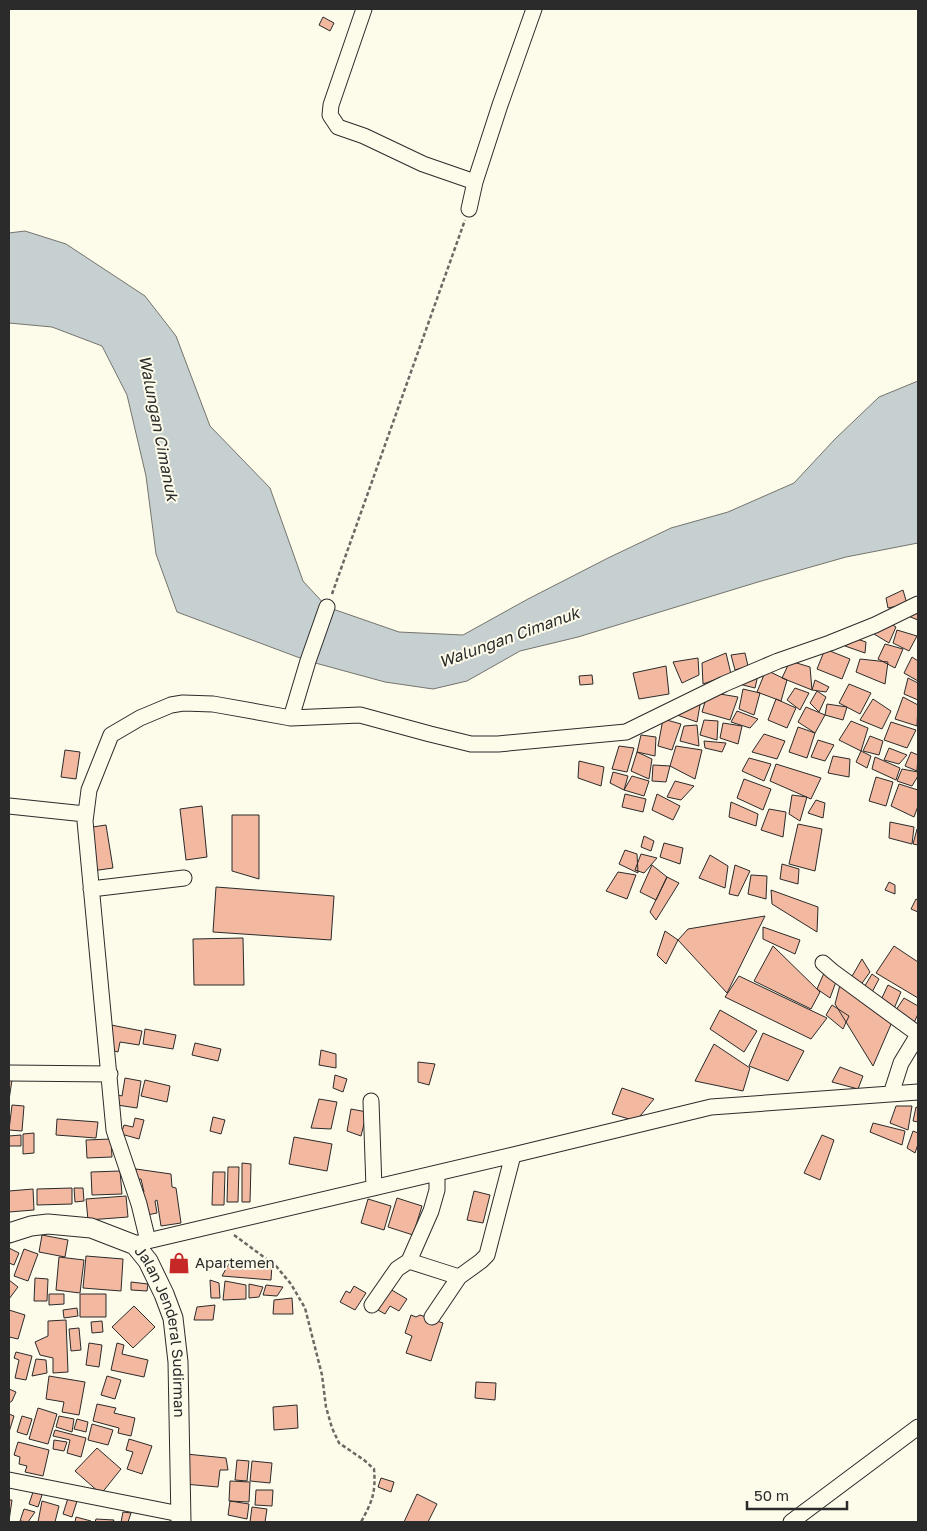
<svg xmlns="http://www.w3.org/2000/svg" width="927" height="1531" font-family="'Golos Text',sans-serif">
	<rect width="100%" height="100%" fill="#fdfbea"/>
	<!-- water -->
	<path fill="#c7d0d0" stroke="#74746e" d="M25,231l41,13 79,52 31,40 34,90 60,62 33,93 24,26 72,25 64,3 65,-36 80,-41 63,-30 57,-16 66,-29 41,-44 44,-42 39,-16v162l-72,14 -88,25 -180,55 -58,14 -53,30 -34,8 -48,-7 -77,-21 -131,-49 -21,-58 -10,-78 -19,-81 -25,-49 -50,-19 -43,-4v-90z"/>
	<!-- building -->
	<path fill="#f2b8a0" stroke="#2b2b2b" d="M323,17l11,6 -4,8 -11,-6z
		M903,590l4,14 -19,4 -2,-10z
		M918,608v12l-10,-4z
		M885,620l11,7 -7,16 -15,-9z
		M897,630l20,6 -8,15 -16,-8z
		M854,638l12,4 -1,11 -20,-7z
		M885,644l18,5 -8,19 -17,-9z
		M825,649l25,10 -8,20 -25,-10z
		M726,653l5,21 -28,10 -1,-21z
		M745,653l3,13 -13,4 -4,-15z
		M912,657l6,4v20l-14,-8z
		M698,658l1,17 -17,8 -9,-21z
		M860,659l28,3 -3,22 -29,-12z
		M790,661l20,6 2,23 -30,-12z
		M666,666l3,28 -30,5 -6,-26z
		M766,670l21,10 -6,21 -24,-9z
		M592,675l1,9 -13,1 -1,-9z
		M758,675l-3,13 -16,-4z
		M908,678l10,5v17l-14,-6z
		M815,680l14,7 -3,5 -14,-2z
		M849,684l22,9 -11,21 -21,-11z
		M795,688l14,5 -9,17 -13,-10z
		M743,689l17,4 -6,22 -15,-6z
		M817,691l9,6 -7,15 -9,-9z
		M708,692l30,5 -8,23 -28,-8z
		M903,697l15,8 -1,21 -22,-7z
		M776,699l20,9 -9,20 -19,-8z
		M873,699l18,12 -9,18 -22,-9z
		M685,700l15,5 -3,17 -20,-7z
		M827,704l20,3 -4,13 -18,-5z
		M806,707l19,8 -10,18 -17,-11z
		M737,711l21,8 -8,9 -19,-6z
		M663,719l18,5 -9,26 -14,-4z
		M704,720l14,1 -1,19 -17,-5z
		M851,721l17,7 -7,23 -22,-11z
		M891,722l25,8 -9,18 -23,-8z
		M723,723l19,3 -4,18 -18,-6z
		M697,725l2,21 -19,-5 4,-15z
		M798,727l17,6 -8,25 -18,-6z
		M764,734l21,7 -8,18 -25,-7z
		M641,735l15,2 -1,19 -18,-4z
		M870,736l13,5 -4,14 -16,-4z
		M818,740l16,5 -9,16 -14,-4z
		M704,741l22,2 -4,9 -17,-4z
		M619,746l15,2 -7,24 -15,-3z
		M676,746l26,4 -7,29 -25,-13z
		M889,748l18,7 -8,9 -15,-4z
		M65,750l15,2 -4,27 -15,-2z
		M861,751l10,5 -4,12 -11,-6z
		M637,752l15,7 -3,20 -18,-8z
		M911,752l7,3 -1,16 -12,-5z
		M833,756l17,3 -1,18 -21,-4z
		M875,757l25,11 -4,12 -24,-11z
		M749,758l22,6 -7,17 -22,-10z
		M579,761l25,6 -3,19 -23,-8z
		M776,764l45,14 -10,21 -41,-18z
		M653,765l17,1 -4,16 -14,-1z
		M902,769l16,3v4l-6,10 -15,-5z
		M613,772l15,4 -4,14 -14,-7z
		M632,776l17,5 -5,15 -20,-6z
		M876,777l17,5 -7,24 -17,-5z
		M744,779l27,10 -8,21 -26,-12z
		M675,781l19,5 -13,14 -14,-3z
		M899,784l19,6v16l-4,11 -23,-11z
		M625,794l21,5 -3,13 -21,-5z
		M657,794l23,12 -7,14 -21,-10z
		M792,795l15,2 -7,24 -11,-7z
		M816,800l9,3 -2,15 -15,-5z
		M731,802l27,12 -2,12 -27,-9z
		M202,806l5,51 -21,3 -6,-51z
		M769,809l17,3 -3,25 -22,-7z
		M232,815h27v64l-27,-8z
		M890,822l24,5 -2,17 -23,-6z
		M798,824l24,5 -7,42 -26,-7z
		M106,825l7,43 -21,3 -6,-43z
		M917,829l1,1v15l-5,-1z
		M644,836l10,5 -3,10 -10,-4z
		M664,843l19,5 -3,16 -20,-7z
		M625,850l12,4 1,19 -19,-9z
		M641,854l16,4 -13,15 -9,-3z
		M710,855l18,11 -3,22 -26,-10z
		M782,864l17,5 -1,15 -18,-5z
		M652,865l15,12 -11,23 -16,-8z
		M735,865l15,6 -12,25 -9,-2z
		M618,872l18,3 -9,24 -21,-8z
		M751,875l16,1 -1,23 -18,-5z
		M667,877l12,6 -23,37 -6,-8z
		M889,882l6,3v9l-10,-4z
		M216,887l118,9 -3,44 -118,-8z
		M771,890l47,17 -1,25 -45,-28z
		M916,899l2,1v12l-7,-3z
		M765,916l-38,77 -49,-53 10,-11z
		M763,927l37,13 -5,14 -32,-15z
		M665,931l13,9 -12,24 -9,-9z
		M243,938l1,47h-50l-1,-46z
		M773,946l47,46 -9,17 -57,-28z
		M894,946l24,16v36l-42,-25z
		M862,959l8,13 -10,14 -9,-8z
		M824,973l13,6 -7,19 -13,-9z
		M872,974l7,5 -8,15 -8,-5z
		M739,976l88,42 -16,21 -86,-42z
		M840,985l52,37 -19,44 -38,-62z
		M888,985l13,7 -8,19 -13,-9z
		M904,998l14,8v8l-5,11 -19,-12z
		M832,1005l17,11 -6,13 -17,-14z
		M720,1010l37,21 -13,21 -34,-23z
		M111,1025l31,6 -3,14 -19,-3 -2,10 -11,-3z
		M145,1029l31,6 -3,14 -30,-5z
		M763,1033l41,18 -16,30 -39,-15z
		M195,1043l26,6 -3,12 -26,-6z
		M714,1044l36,24 -7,23 -48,-10z
		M321,1050l15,4v14l-17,-3z
		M418,1062l17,2 -6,21 -11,-3z
		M840,1067l23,9 -5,13 -26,-7z
		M335,1075l12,4 -4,13 -10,-4z
		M125,1078l16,3 -4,27 -20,-3 1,-10 4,1z
		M9,1079l3,1 -3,20z
		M145,1080l25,6 -3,16 -26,-6z
		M622,1088l32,11 -18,22 -24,-7z
		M319,1099l18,3 -6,27 -20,-1z
		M12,1105l12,1 -2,25 -13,-1z
		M896,1106h16l-4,24 -18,-7z
		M916,1107l2,1v14l-5,-1z
		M351,1109l16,3 -6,24 -14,-5z
		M213,1117l12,3 -4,14 -11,-3z
		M135,1118l9,2 -5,19 -18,-5 3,-9 9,2z
		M57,1119l41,3 -2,16 -40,-3z
		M873,1123l32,8 -3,14 -32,-13z
		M913,1131l5,2v11l-3,9 -8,-5z
		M34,1133v20l-11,1v-20z
		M21,1135v11h-12v-10z
		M822,1135l12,5 -14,40 -16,-7z
		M294,1137l38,7 -5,27 -38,-7z
		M111,1139l1,18 -25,1 -1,-18z
		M242,1163l9,1 -1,38h-8z
		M228,1167h11l-1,35h-11z
		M136,1169l35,5 1,13 4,1 5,35 -20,3 -4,-26 -2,1 2,12 -15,3 -4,-23 6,-1 -3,-13 -7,1z
		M120,1171l2,23 -30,1 -1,-23z
		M213,1172h12l-1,33h-12z
		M72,1188v16l-35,1v-16z
		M74,1188h9l1,13 -9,1z
		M33,1189l1,21 -25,2v-21z
		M474,1191l16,4 -7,28 -16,-3z
		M126,1196l2,21 -40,3 -2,-21z
		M397,1198l25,8 -9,29 -25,-8z
		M368,1199l23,7 -7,24 -23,-7z
		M42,1235l26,5 -3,17 -26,-5z
		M9,1248l10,5 -5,12 -5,-2z
		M24,1249l14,5 -10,27 -14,-5z
		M86,1256l37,3 -2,32 -38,-3z
		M59,1257l25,3 -4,33 -24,-3z
		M230,1262l42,2 -1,16 -49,-4z
		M35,1278l13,1 -1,22h-13z
		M9,1280l9,7 -9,12z
		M210,1280l9,3 1,15h-9z
		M225,1281l21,4v14l-23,1z
		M131,1282l17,2 -1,7 -16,-1z
		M249,1284l14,3 -4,10 -10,1z
		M266,1285l17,2 -6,9 -14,-1z
		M354,1286l12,7 -11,17 -15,-8 6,-11 4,2z
		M390,1289l17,10 -8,12 -9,-5 -5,8 -7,-4z
		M49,1294h15v10l-15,1z
		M80,1294h26v23h-26z
		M292,1298l1,16h-20l1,-14z
		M215,1305l-2,15h-19l3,-13z
		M134,1306l21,21 -22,21 -21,-21z
		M77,1308l1,8 -14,2 -1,-8z
		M9,1310l16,5 -7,24 -9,-2z
		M411,1315l5,2 4,-2 23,8 -12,38 -25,-8 6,-17 -7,-3z
		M66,1320l2,52 -15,1v-15l-13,-3 -5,-13 13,-6v-15z
		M102,1321l1,11 -11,1 -1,-11z
		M79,1328l2,22 -10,1 -2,-22z
		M89,1343l13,2 -3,22 -13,-2z
		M117,1343l7,2 -2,9 26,6 -4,17 -33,-7z
		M16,1352l16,4 -6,24 -11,-2 4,-18 -5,-2z
		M36,1359l10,1 1,13 -15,3z
		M49,1376l36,6 -6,33 -17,-3 2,-10 -18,-3z
		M107,1376l14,4 -6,19 -14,-4z
		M476,1382l20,1 -1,17 -20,-2z
		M9,1389l7,3 -4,9 -3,2z
		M97,1404l19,4 -2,5 21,5 -4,18 -13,-3 1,-5 -26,-7z
		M297,1405l1,23 -24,2 -1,-23z
		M38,1408l19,6 -9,30 -19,-5z
		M9,1414l5,2 -5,16z
		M22,1416l10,3 -5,16 -10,-3z
		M59,1416l15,3 -2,13 -16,-5z
		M77,1419l11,3 -2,10 -12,-3z
		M92,1424l21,6 -5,15 -20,-5z
		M55,1430l31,8 -5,19 -14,-4 3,-13 -17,-4z
		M129,1439l23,7 -10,28 -15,-5 6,-17 -7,-2z
		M54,1440l13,2 -3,9 -11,-2z
		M18,1442l31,8 -6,26 -18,-4 2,-6 -8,-2 1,-7 -6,-2z
		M97,1448l24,21 -20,25 -26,-23z
		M186,1454l40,4 2,12h-8l-2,17 -34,-3z
		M237,1460l12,1 -2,20 -12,-1z
		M252,1461l20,2 -2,20 -20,-2z
		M381,1478l13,4 -3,10 -13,-5z
		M230,1481l20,1 -1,20 -20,-1z
		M34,1489l9,3 -5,15 -9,-3z
		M256,1490h17l-1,16 -17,-1z
		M417,1494l20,10 -9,18h-24z
		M68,1498l9,3 -5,16 -9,-3z
		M9,1500h3l-3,21z
		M42,1501l17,5 -4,16h-17z
		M230,1501l19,3 -2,15 -19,-4z
		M252,1507l15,2 -2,13h-15z
		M24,1509l11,3 -7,10 -8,-1z
		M123,1512l8,1 -3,9h-7z
		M76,1517l15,4v1h-16z
		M96,1519l18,1 -1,2h-18z"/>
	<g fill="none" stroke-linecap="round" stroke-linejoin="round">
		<!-- minor casing -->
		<g stroke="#2b2b2b" stroke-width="17">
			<path id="minor" d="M364,9l-33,96 -1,10 8,12 26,9 59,28 52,18
				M469,209l6,-27 25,-77 34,-96
				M291,718l17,-57 19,-54
				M9,806l76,8
				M91,889l93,-11
				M823,963l9,8 86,63
				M9,1073l101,1
				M891,1094l10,-31 17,-28
				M371,1101l3,87
				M148,1241l-9,-37 -25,-74 -29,-309 4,-31 22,-55 29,-17 31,-13 12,-2 30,1 78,14 69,-3 70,19 41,10h27l128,-12 98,-48 54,-23 52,-18 45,-18 43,-21
				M139,1243l374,-88 198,-48 207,-15
				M409,1261l50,16
				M372,1305l25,-36 12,-8 22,-50 6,-21v-10l-2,-6
				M432,1317l27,-40 22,-16 6,-6 26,-100
				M9,1480l171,34
				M791,1522l127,-95"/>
		</g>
		<!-- major casing -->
		<g stroke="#2b2b2b" stroke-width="21">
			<g id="major">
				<path id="s1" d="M9,1233l22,-7 17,-2 43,4 44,17 13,16 16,33 9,24 5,44 3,160"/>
			</g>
		</g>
		<!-- path -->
		<path stroke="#6a6964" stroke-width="2.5" stroke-dasharray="4 2.5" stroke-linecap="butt" d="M332,594l133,-374
			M234,1235l42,31 15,18 14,24 17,67 4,32 6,21 7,15 25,17 10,9c2,24 -2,33 -13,53"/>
		<!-- minor -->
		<use href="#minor" stroke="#fdfbea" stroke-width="15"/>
		<!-- major -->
		<use href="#major" stroke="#fdfbea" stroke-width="19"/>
	</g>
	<!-- icons -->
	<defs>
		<g id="shop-bare" transform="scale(1.725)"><path d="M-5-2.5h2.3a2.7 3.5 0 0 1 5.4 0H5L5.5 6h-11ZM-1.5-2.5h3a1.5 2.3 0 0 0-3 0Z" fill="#c62828" stroke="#fdfbea" stroke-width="2.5" paint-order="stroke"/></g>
	</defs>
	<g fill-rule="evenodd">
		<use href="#shop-bare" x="179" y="1263"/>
	</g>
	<g text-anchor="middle" stroke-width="4" stroke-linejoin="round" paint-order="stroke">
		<!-- poi labels -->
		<g font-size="15" fill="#2b2b2b" stroke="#fdfbea" text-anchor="start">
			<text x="195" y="1268">Apartemen</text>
		</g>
		<!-- street labels -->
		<g font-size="15" fill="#2b2b2b" stroke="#fdfbea">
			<text dy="5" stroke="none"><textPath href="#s1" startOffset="224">Jalan Jenderal Sudirman</textPath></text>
		</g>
		<!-- water labels -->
		<g font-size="16" font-style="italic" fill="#2b2b2b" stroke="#fdfbea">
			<text transform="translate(159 428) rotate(79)" y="6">Walungan Cimanuk</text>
			<text transform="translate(509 637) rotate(-20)" y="6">Walungan Cimanuk</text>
		</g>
	</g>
	<!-- border -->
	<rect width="927" height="1531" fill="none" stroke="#2b2b2b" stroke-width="20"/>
	<!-- scale -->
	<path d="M747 1501v8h100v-8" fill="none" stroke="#2b2b2b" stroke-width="2.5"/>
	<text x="754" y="1501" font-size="15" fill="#2b2b2b" stroke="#fdfbea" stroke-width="4" paint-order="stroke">50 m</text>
</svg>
